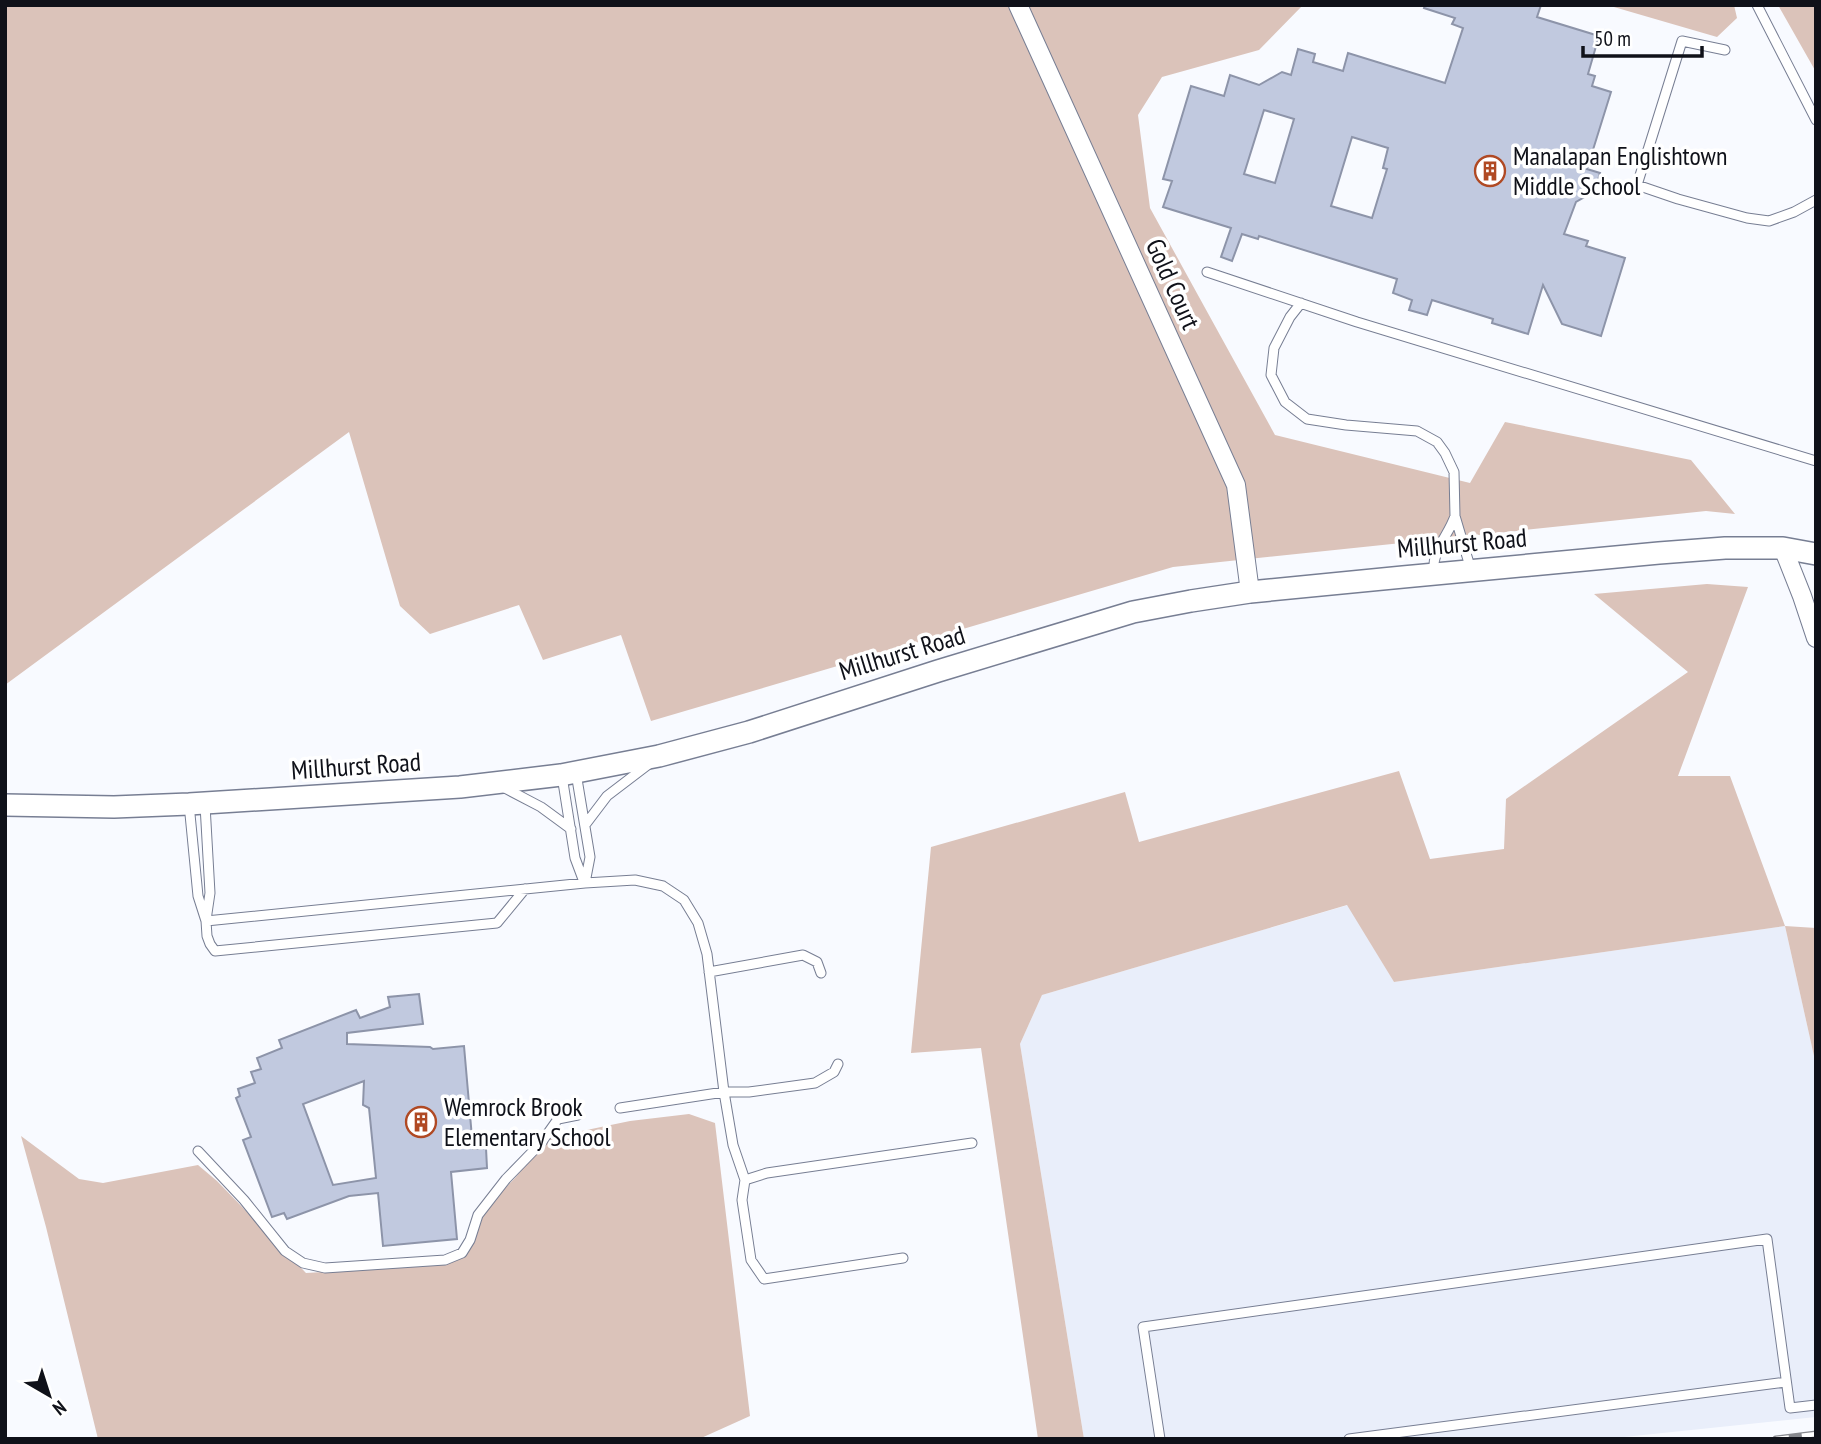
<svg xmlns="http://www.w3.org/2000/svg" width="1821" height="1444" font-family="'PT Sans Narrow',sans-serif">
	<rect width="100%" height="100%" fill="#f8faff"/>
	<!-- built -->
	<path fill="#e9eefa" d="M1348,905l46,77 391,-56 31,139v352l-211,22h-521l-64,-395 22,-49z"/>
	<!-- green -->
	<path fill="#dbc3ba" d="M5,5h1298l-44,45 -97,27 -24,38 12,93 125,227 195,48 35,-61 186,38 44,54 -29,-3 -533,56 -522,154 -30,-86 -78,25 -24,-55 -89,29 -30,-28 -51,-174 -344,253z
		M1607,5h127l3,13 -20,19z
		M1778,5h38v67z
		M1707,584l41,3 -70,189h52l55,150 31,2v137l-31,-139 -391,56 -47,-77 -305,90 -22,49 64,395h-46l-57,-391 -70,5 20,-206 194,-55 14,50 260,-71 31,88 74,-10 2,-50 182,-127 -94,-78z
		M689,1114l26,9 35,293 -51,23h-601l-52,-212 -25,-91 58,43 24,4 95,-18 19,16 89,92 104,-6 57,-13 19,-47 29,-29 33,-40 82,-17z"/>
	<!-- building -->
	<path fill="#c1c9df" stroke="#8d94a9" stroke-width="2" fill-rule="evenodd" d="M1425,5h116l-4,12 62,19 -11,38 7,2 -3,10 19,6 -24,77 13,4 -5,18 -19,11 -12,32 24,7 -2,5 39,12 -24,78 -39,-12 -19,-39 -15,49 -36,-11 1,-4 -61,-19 -5,15 -18,-5 3,-10 -19,-7 4,-14 -138,-43 -1,3 -16,-5 -10,27 -11,-4 10,-29 -68,-21 9,-26 -9,-2 28,-93 33,10 6,-21 29,10 23,-13 9,3 7,-26 17,5 -2,8 30,9 5,-18 97,30 18,-55 -11,-4 3,-6 -31,-10zM1264,110l30,9 -19,64 -31,-9zM1352,137l36,11 -5,20 4,1 -15,49 -41,-12z
		M419,994l4,30 -76,9v11l83,3 3,2 31,-3 9,103 13,-1 1,20 -36,4 6,67 -74,7 -5,-53 -29,3 -62,23 -3,-6 -12,4 -29,-77 8,-3 -15,-39 4,-2 -2,-7 17,-6 -4,-11 10,-3 -4,-11 25,-10 -3,-8 77,-30 4,8 30,-11 -2,-10zM364,1081l-1,24 6,3 7,70 -43,7 -30,-81z"/>
	<g fill="none" stroke-linecap="round" stroke-linejoin="round">
		<!-- service casing -->
		<g stroke="#777e93" stroke-width="11">
			<path id="service" d="M1757,5l59,115
				M1725,50l-43,-9 -45,144 41,14 69,19 22,3 25,-9 22,-12
				M1207,272l150,50 459,139
				M1301,303l-11,14 -16,31 -3,27 14,27 22,17 39,6 71,6 20,11 8,11 9,19 1,44 16,54
				M1434,574c-3,-24 14,-37 21,-58
				M576,773l14,84 -5,26
				M562,776l13,82 9,24
				M501,786l40,21 30,22
				M189,804l9,92 8,25 1,15 3,8 5,7 282,-28 28,-34
				M205,805l5,88 -4,27
				M585,825l22,-29 42,-32
				M206,921l379,-38 50,-3 28,6 21,14 14,23 9,31 17,138 9,53 12,35
				M709,972l94,-17 14,7 4,11
				M620,1108l104,-16h25l66,-9 19,-11 4,-8
				M198,1151l46,49 41,51 18,12 22,5 120,-8 17,-7 8,-13 8,-25 28,-36 35,-36 17,-24 20,-4
				M903,1258l-139,21 -13,-19 -9,-60 3,-20 22,-7 205,-30
				M1160,1439l-17,-112 624,-88 23,169 26,-3
				M1349,1439l437,-57"/>
		</g>
		<!-- minor casing -->
		<g stroke="#777e93" stroke-width="20">
			<path id="minor" d="M1018,5l218,480 14,107
				M1783,548l19,48 14,42"/>
		</g>
		<!-- tertiary casing -->
		<g stroke="#777e93" stroke-width="24">
			<path id="tertiary" d="M5,805l109,2 75,-3 271,-17 101,-12 98,-19 90,-24 189,-61 195,-59 58,-11 59,-9 153,-15 256,-24 66,-5h58l33,6"/>
		</g>
		<!-- service -->
		<use href="#service" stroke="#fff" stroke-width="9"/>
		<!-- minor -->
		<use href="#minor" stroke="#fff" stroke-width="18"/>
		<!-- tertiary -->
		<use href="#tertiary" stroke="#fff" stroke-width="21"/>
		<!-- rail casing -->
		<g stroke="#87898f" stroke-width="7">
			<path id="rail" d="M1776,1439l40,-5"/>
		</g>
		<!-- rail -->
		<use href="#rail" stroke="#fff" stroke-width="4.5" stroke-dasharray="13" stroke-linecap="butt"/>
	</g>
	<!-- icons -->
	<defs>
		<g id="building-ring" transform="scale(1.575)"><circle r="9.5" fill="#fff" stroke="#b04923" stroke-width="1.5"/><path d="M-4-6H4V6H1V3H-1V6H-4ZM-2.5-4.3h1.7v1.8h-1.7ZM.8-4.3h1.7v1.8H.8ZM-2.5-1h1.7V.8h-1.7ZM.8-1h1.7V.8H.8Z" fill="#b04923"/></g>
	</defs>
	<g fill-rule="evenodd">
		<use href="#building-ring" x="1490" y="171"/>
		<use href="#building-ring" x="421" y="1122"/>
	</g>
	<g text-anchor="middle" stroke-width="7" stroke-linejoin="round" paint-order="stroke">
		<!-- poi labels -->
		<g font-size="26" fill="#0f1119" stroke="#fff" text-anchor="start">
			<text x="1513" y="165">Manalapan Englishtown<tspan x="1513" dy="30">Middle School</tspan></text>
			<text x="444" y="1116">Wemrock Brook<tspan x="444" dy="30">Elementary School</tspan></text>
		</g>
		<!-- street labels -->
		<g font-size="26" fill="#0f1119" stroke="#fff">
			<text transform="translate(1173 284) rotate(66)" y="9">Gold Court</text>
			<text transform="translate(1462 543) rotate(-5)" y="9">Millhurst Road</text>
			<text transform="translate(902 653) rotate(-17)" y="9">Millhurst Road</text>
			<text transform="translate(356 766) rotate(-4)" y="9">Millhurst Road</text>
		</g>
	</g>
	<!-- border -->
	<rect width="1821" height="1444" fill="none" stroke="#0f1119" stroke-width="14"/>
	<!-- north arrow -->
	<g transform="translate(49 1395) rotate(141)" stroke="#ffffff" stroke-width="5" paint-order="stroke">
	<path d="M0-5L12 26L0 18L-12 26Z" fill="#0f1119"/>
	<text y="-10" font-size="19" font-weight="bold" text-anchor="middle" fill="#0f1119">N</text>
	</g>
	<!-- scale -->
	<path d="M1583 46v10h119v-10" fill="none" stroke="#0f1119" stroke-width="3.5"/>
	<text x="1594" y="46" font-size="21" fill="#0f1119" stroke="#ffffff" stroke-width="5" paint-order="stroke">50 m</text>
</svg>
